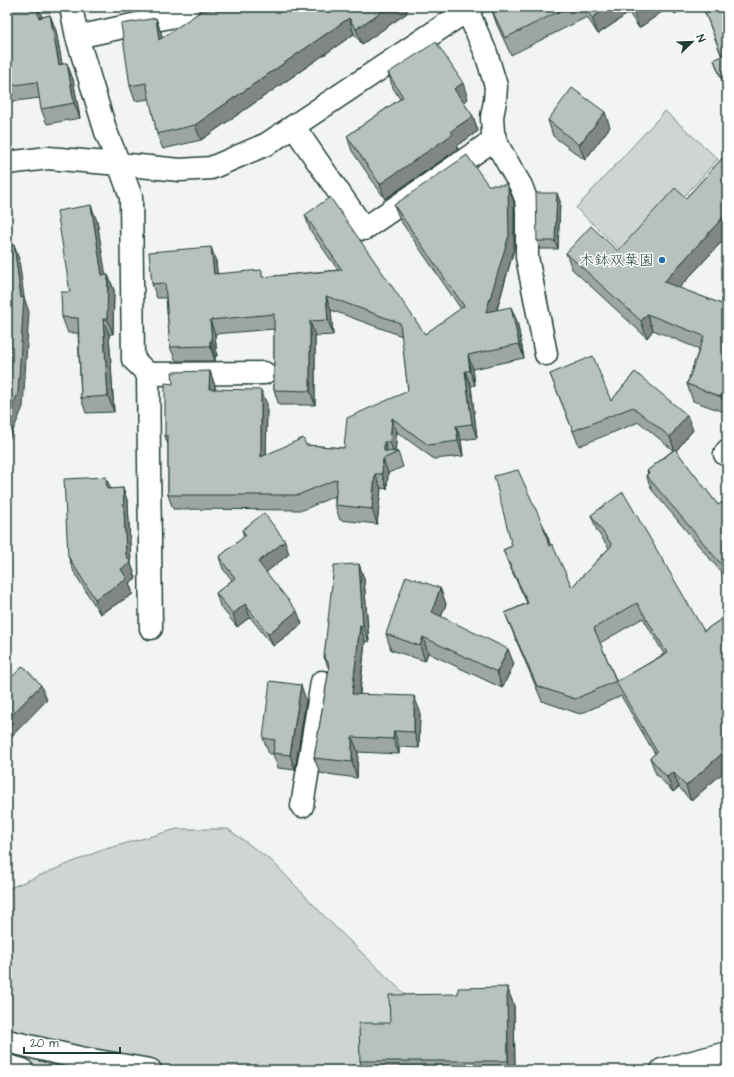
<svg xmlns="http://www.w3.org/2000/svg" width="734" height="1077" font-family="'Architects Daughter','Klee One',sans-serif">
	<rect width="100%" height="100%" fill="#f2f3f3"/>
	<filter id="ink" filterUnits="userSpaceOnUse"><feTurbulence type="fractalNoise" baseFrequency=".025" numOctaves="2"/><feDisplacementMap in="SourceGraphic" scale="8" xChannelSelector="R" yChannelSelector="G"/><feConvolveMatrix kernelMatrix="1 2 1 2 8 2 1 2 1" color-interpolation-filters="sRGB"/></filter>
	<g filter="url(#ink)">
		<!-- green -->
		<path fill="#ced5d3" stroke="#768984" d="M665,111l53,48 -89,99 -53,-50z
			M177,829h51l45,33 56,59 120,116 19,33h-461v-181l95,-39z"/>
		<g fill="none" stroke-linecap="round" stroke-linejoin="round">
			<!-- minor casing -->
			<g stroke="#1f3d34" stroke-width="25">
				<path id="minor" d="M71,7l6,30 29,95 13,32 12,33 2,162 15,15 3,254
					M467,10l19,43 10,33 -1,15 -3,16 1,16 6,15 22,38 5,13 1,11v47l19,97
					M77,37l97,-21 14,-9
					M294,127l70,102 131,-90
					M7,163l41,-5 71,6 61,6 31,-2 56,-24 205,-137
					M148,374l116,-1
					M725,454l2,-3
					M302,806l20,-124
					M7,1041l73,17 70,12
					M662,1070l65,-17"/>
			</g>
			<!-- major casing -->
			<g stroke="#1f3d34" stroke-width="25">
				<path id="major" d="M7,1066l15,4"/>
			</g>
			<!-- minor -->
			<use href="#minor" stroke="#fff" stroke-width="22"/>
			<!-- major -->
			<use href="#major" stroke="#fff" stroke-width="22"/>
		</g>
		<!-- wall -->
		<path fill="#9da6a3" stroke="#1f3d34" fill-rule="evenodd" d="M7,7l35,10 8,-2 6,16 6,33 11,15 7,39 -33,6 -6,-15 -1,-11 -33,4z
			M211,7h201l-6,4 1,2 -45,31 -8,-10 -153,106 -38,9 -6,-15 -7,-35 -15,2 -5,-15 26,-68 5,15 1,5 50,-28z
			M494,7h175l-30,21 -10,-15 -31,21 -11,-17 -76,38 -14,-30 -6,-17z
			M670,7h14l-9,7z
			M703,7h24v87l-13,-34 8,-3z
			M388,73l80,26 -5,3 10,14 5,15 -21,15 1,3 -73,50 -33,-48 -5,-15 53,-37 -7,-11z
			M548,120l62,7 -25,33 -32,-24z
			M727,120v15l-4,-12z
			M727,153v83l-48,52 48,18v107l-34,-12 -6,-17 12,-35 -46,-19 -6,8 -75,-69 -6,-16 52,-2 68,-53z
			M488,185l26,17v47l-17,61 20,11 7,37 -51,11 2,16 -4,1 6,52 -16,2 2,16 -29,3 -37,-27 -2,20h3l5,15 -15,6 -1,16 -6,-1 -4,36 -37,-4 -5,-15v-9l-32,14 -130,-1 -5,-14v-50l-3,-9 8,-52 37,-13 5,15v3l52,15 -1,50 40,-9 38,3 64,-57 -6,-55 -71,-26 2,25 -18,1v69h-36l-5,-15v-61l-59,5 2,22h-2v5h-39l-6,-14 -4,-49h-9l-5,-14 64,-23 1,13 47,3 74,-7 -28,-40 -5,-15 120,119 36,-25 -61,-89 -6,-15z
			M560,201l-2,48h-18l-3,-8z
			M97,221l8,54h3l6,15 -1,44h-4l5,78 -28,1 -5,-15 -3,-65h-10l-6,-16 8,-25z
			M635,372l58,58 -17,21 42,54h9v74l-75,-89 -6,-15 2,-1 -1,-3 26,-21 -34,-28 -60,24 -29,-72 61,27z
			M123,488l5,15 3,61 5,14 -7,5 4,11 -33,20 -26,-42 -6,-16 43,-67z
			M591,515l113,116 23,-16v154l-36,32 -12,-14 -6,5 -17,-18 -6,-16 5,-4 -34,-58 -41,18 -38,-13 -31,-73 -6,-15 22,-10 -18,-38 -6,-15 9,-4 31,-21 7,20 22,42 37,-39 -12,-17zM643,618l21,36 -47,28 -17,-39z
			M242,530l47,24 -23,18 36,52 -29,22 -23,-29 -13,10 -17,-21 -4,-13 16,-13 -9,-11 -4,-12 25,-20z
			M359,564l5,15 5,63 -4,-1 -5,53 60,17 -1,37 -20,-1v7l-41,-2 -1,26 -37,-5 -6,-15 15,-89 -5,-12z
			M440,588l6,16 -5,13 73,47 -12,24 -74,-35 -3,8 -34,-11 -5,-16z
			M306,700l-11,70 -17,-2 -5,-14h-4l-6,-16z
			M507,987l7,19 1,64h-152l-3,-9 30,-38 68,-29z"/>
		<!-- shaded-wall -->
		<path fill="#808784" stroke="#1f3d34" d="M37,7h3l5,26 -6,-15z
			M388,7h24l-6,4 1,2 -45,31 -6,-15z
			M608,7h19l2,6 -31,21 -6,-16z
			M639,7h30l-30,21 -6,-17z
			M672,7h12l-9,7z
			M50,15l6,16 9,49 -6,-15z
			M156,18l5,15 4,22 -6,-15z
			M349,18l5,16 -153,106 -6,-15z
			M67,63l6,16 7,39 -6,-15z
			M463,83l5,16 -9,6 -5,-16z
			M605,112l5,15 -25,33 -6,-15z
			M473,116l5,15 -21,15 1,3 -73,50 -5,-15 71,-53z
			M508,187l6,15v47l-22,77 -6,-14z
			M557,193l3,8 -2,48 -3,-8z
			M91,205l6,16 11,68v-14l6,15 -1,44 -6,-15 -5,-44z
			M727,213v23l-57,62 -6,-16z
			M14,245l5,14 5,38 5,15 -6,95 -16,38v-27l14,-120z
			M211,247l5,14 3,28 -5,-15z
			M326,296l5,14 2,25 -5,-15z
			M511,307l6,14 7,37 -5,-14z
			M647,314l6,16 -6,8 -6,-17z
			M103,319l6,15 5,78 -6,-16z
			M210,320l5,14 2,22 -5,-15z
			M310,321l5,15v69l-5,-14z
			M210,341l5,15v5l-5,-15z
			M468,355l5,14 2,16 -5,-14z
			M210,371l5,15v18l-6,-15z
			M465,371l6,15 6,52 -5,-14z
			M261,390l6,14 -1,67 -5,-14z
			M722,394l5,15v4l-6,-16z
			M687,415l6,15 -18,22 -5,-15z
			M392,418l5,14 -2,22h-1l-4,-12z
			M456,426l5,14 2,16 -5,-15z
			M384,442l6,14 -6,-5z
			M383,459l5,14 -1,16 -5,-15z
			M375,474l6,14 -4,36 -5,-15z
			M106,477l6,15 -5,-3z
			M123,488l5,15 3,61 5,14 -7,5 4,11 -33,20 -5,-15 31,-44z
			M543,525l6,15 5,22 -5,-16z
			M285,541l4,13 -26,21 -5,-13z
			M359,564l5,15 5,63 -6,-16z
			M440,588l6,16 -9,24 -5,-16z
			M245,604l5,13 -13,10 -4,-13z
			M297,611l5,13 -29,22 -5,-12z
			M360,625l5,16 -7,68 -6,-15z
			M423,637l5,16 -3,8 -5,-15z
			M508,649l6,15 -12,24 -5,-16z
			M41,685l6,15 -40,41v-21z
			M301,685l5,15 -11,70 -5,-15z
			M414,696l6,15 -1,37 -5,-16z
			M394,731l5,16v7l-6,-15z
			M352,737l6,15 -1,26 -5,-16z
			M727,749v20l-36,32 -5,-15z
			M673,772l6,15 -6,5 -6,-15z
			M507,987l7,19 1,64h-4l-3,-9z"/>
		<!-- building -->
		<path fill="#b7c1bd" stroke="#1f3d34" d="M7,7h30l2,11 11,-3 9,50 8,-2 7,40 -33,6 -4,-27 -30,4z
			M215,7h173l-32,22 -7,-11 -154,107 -38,9 -11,-51 -16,3 -9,-62 35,-6 3,22 42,-29 15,-2z
			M494,7h74l-63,31 -14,-30z
			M585,7h23l-16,11z
			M630,7h9l-6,4z
			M703,7h24v85l-13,-32 8,-4z
			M436,42l27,41 -9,6 19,27 -22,15 2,3 -73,50 -33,-48 56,-39 -15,-24z
			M572,88l33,24 -26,33 -31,-25z
			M727,120v10l-4,-7z
			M727,153v60l-63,69 63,24v90l-5,-2 -1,3 -34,-13 17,-48 -57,-22 -6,7 -75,-68 25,-27 27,25 57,-63 11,10z
			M467,155l21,30h20v2l1,48 -23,77 25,-5 8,37 -51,11 2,16h-5l7,53 -16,2 2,15 -30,4 -36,-27 -2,24h-6v9l14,1 -15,7 -1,15h-7l-3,35 -37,-4 2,-26 -39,16h-130v-59h-3v-53l8,1 -1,-12 38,-1 -1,18 52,1v67l42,-19 3,7 38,3 3,-30 61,-27 -8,-68 -74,-27 2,24 -18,1v70l-36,-1v-76l-64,6 2,21h-2v5l-40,1 -5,-64 -13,1 -3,-32 62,-5 3,27 48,-4v7l80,-7 -37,-55 25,-18 95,137 39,-28 -70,-101z
			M536,193h21l-2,48h-18z
			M91,205l11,70h6l-1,44h-4l5,77 -27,2 -3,-80 -16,-1 -1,-25h9l-13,-81z
			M14,245l7,53 3,-1 -6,96 -11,25v-172z
			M593,356l18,45 24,-29 52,43 -17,22 -37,-30 -60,24 -23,-57z
			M675,449l43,56 6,-4 3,4v66l-81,-96 3,-2 -2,-2z
			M518,470l25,55 6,21 3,-2 20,43 40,-42 -21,-30 32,-23 81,139 23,-16v134l-41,37 -13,-14 -6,5 -17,-19 7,-6 -41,-70 51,-29 -30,-50 -43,25 22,53 -41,18 -38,-13 -32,-73 23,-10 -25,-53 9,-4 -18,-70z
			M106,477l1,12 16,-1 3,67 5,8 -10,6 6,10 -32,20 -27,-43 -4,-77z
			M264,513l21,28 -27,21 39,49 -29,23 -23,-30 -12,10 -17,-21 19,-15 -16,-21 27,-22 -4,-5z
			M359,564l4,62 -3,-1 -8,69 62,2v36l-20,-1 -1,8 -41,-2v25l-38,-4 15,-89 -1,-7 -4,-5 10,-92z
			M406,576l34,12 -8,24 76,37 -11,23 -74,-35 -3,9 -34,-12z
			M23,666l18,19 -34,35v-47l5,4z
			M270,681l31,4 -11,70 -17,-2 2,-13 -12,-2z
			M507,987l1,74h-148l-1,-38h31l-1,-28 69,-1v-6z"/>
	</g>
	<!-- markers -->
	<circle fill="#1f6fb2" stroke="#fff" stroke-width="1.5" cx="662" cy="260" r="4"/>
	<g text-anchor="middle" stroke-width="3" stroke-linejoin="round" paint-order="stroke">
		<!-- poi labels -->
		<g font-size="15" fill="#1f3d34" stroke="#fff" text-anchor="end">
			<text x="654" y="265">木鉢双葉園</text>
		</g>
	</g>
	<!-- margin -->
	<rect width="734" height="1077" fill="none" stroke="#fff" stroke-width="24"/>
	<rect x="12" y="12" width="710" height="1053" fill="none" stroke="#1f3d34" stroke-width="1.5" filter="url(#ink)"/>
	<!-- north arrow -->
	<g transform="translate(692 42) rotate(67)" stroke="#ffffff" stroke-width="3" paint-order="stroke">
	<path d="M0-3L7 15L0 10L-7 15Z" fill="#1f3d34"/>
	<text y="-6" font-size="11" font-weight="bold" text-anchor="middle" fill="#1f3d34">N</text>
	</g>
	<!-- scale -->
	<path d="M24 1047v6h96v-6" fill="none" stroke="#1f3d34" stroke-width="2"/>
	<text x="30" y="1047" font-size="12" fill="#1f3d34" stroke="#ffffff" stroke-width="3" paint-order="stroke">20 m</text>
</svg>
